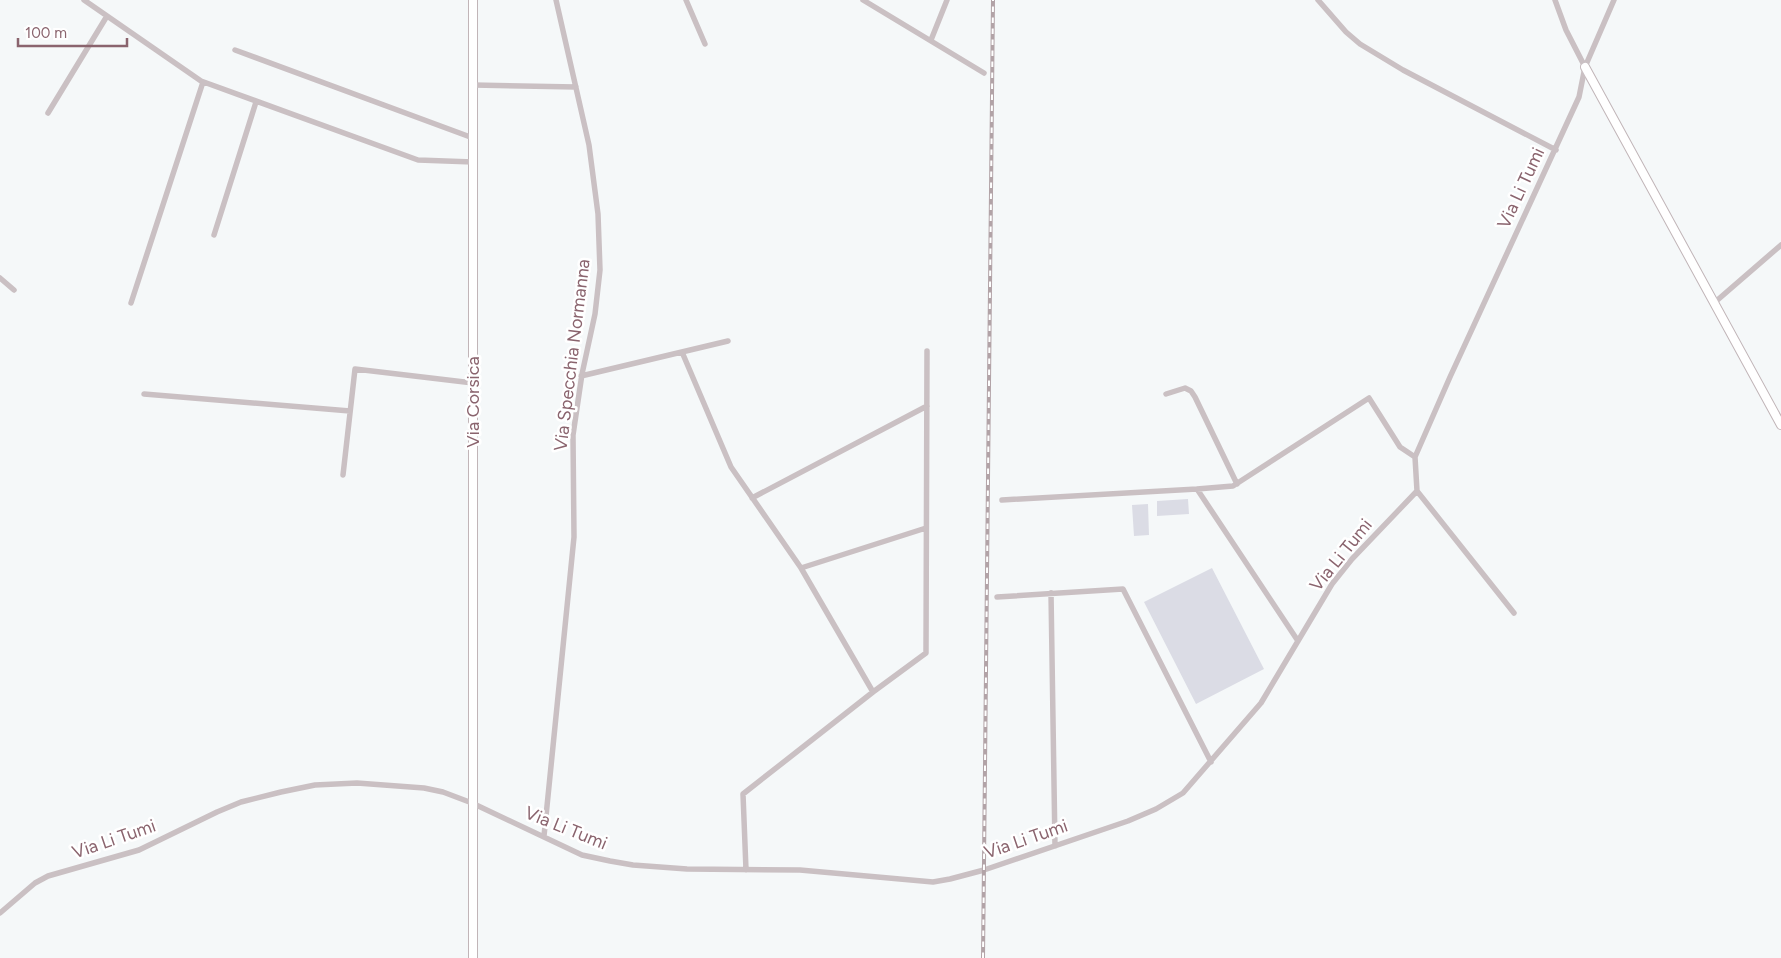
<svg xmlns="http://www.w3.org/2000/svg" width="1781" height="958" font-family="Figtree,sans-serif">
	<rect width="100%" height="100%" fill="#f5f8f9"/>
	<!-- grass -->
	<path fill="#dbdce5" d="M1188,499l1,15 -32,2v-15z
		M1148,504l1,31 -15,1 -2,-31z
		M1212,568l52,101 -68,35 -52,-102z"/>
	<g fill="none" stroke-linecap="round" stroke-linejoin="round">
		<!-- secondary casing -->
		<g stroke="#c1b5b8" stroke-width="10">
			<path id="secondary" d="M1585,67l196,358
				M473,958v-958"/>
		</g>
		<!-- street -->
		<path stroke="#cac0c3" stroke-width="5.5" d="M84,0l117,81 217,79 55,2
			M686,0l19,44
			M863,0l121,73
			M1318,0l28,32 14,12 43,26 153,80
			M1555,0l11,30 19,37
			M931,40l16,-40
			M235,50l238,88
			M473,85l103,2
			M48,113l59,-97
			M214,235l42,-133
			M0,278l14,12
			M131,303l72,-221
			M1714,303l67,-58
			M682,352l49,115 70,101 72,124 -130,102 3,76
			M581,376l147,-35
			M144,394l206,17
			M1166,394l19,-6 6,3 4,6 42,87
			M343,475l12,-106 118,14
			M1197,489l36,-3 136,-88 31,49 15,10
			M1417,491l97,122
			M752,498l175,-92
			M1002,500l195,-11 101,152
			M801,568l125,-40
			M1051,593l4,253
			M997,597l126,-8 88,173
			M873,692l53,-39 1,-302
			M544,836l30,-299 -1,-102 9,-61 13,-60 5,-44 -2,-56 -9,-69 -33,-145
			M0,913l35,-30 13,-7 91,-26 78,-38 24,-10 40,-10 34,-7 42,-2 67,5 19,4 29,11 110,52 28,6 23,4 54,4 113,1 133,12 17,-3 34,-9 144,-49 28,-12 27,-16 78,-90 71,-119 20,-25 65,-68 -2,-34 35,-80 129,-280 6,-30 29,-67"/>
		<!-- secondary -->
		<use href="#secondary" stroke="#fff" stroke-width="8"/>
		<!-- rail casing -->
		<g stroke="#b2a3a7" stroke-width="4">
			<path id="rail" d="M983,958l10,-958"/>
		</g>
		<!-- rail -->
		<use href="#rail" stroke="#fff" stroke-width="2" stroke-dasharray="5.5" stroke-linecap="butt"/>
	</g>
	<g text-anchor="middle" stroke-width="5" stroke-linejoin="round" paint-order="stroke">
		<!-- street labels -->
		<g font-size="18" fill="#8a646e" stroke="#fff">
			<text transform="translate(1521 188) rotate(-65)" y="6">Via Li Tumi</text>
			<text transform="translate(572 355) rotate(-83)" y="6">Via Specchia Normanna</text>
			<text transform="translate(473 402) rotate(-90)" y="6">Via Corsica</text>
			<text transform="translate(1341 555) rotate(-51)" y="6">Via Li Tumi</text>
			<text transform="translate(566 828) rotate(22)" y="6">Via Li Tumi</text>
			<text transform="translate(114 839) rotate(-19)" y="6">Via Li Tumi</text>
			<text transform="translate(1026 839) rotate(-19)" y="6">Via Li Tumi</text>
		</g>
	</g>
	<!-- scale -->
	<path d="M18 38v8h109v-8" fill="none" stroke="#8a646e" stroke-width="2.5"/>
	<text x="25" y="38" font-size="15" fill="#8a646e" stroke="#ffffff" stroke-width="4" paint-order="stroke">100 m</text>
</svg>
